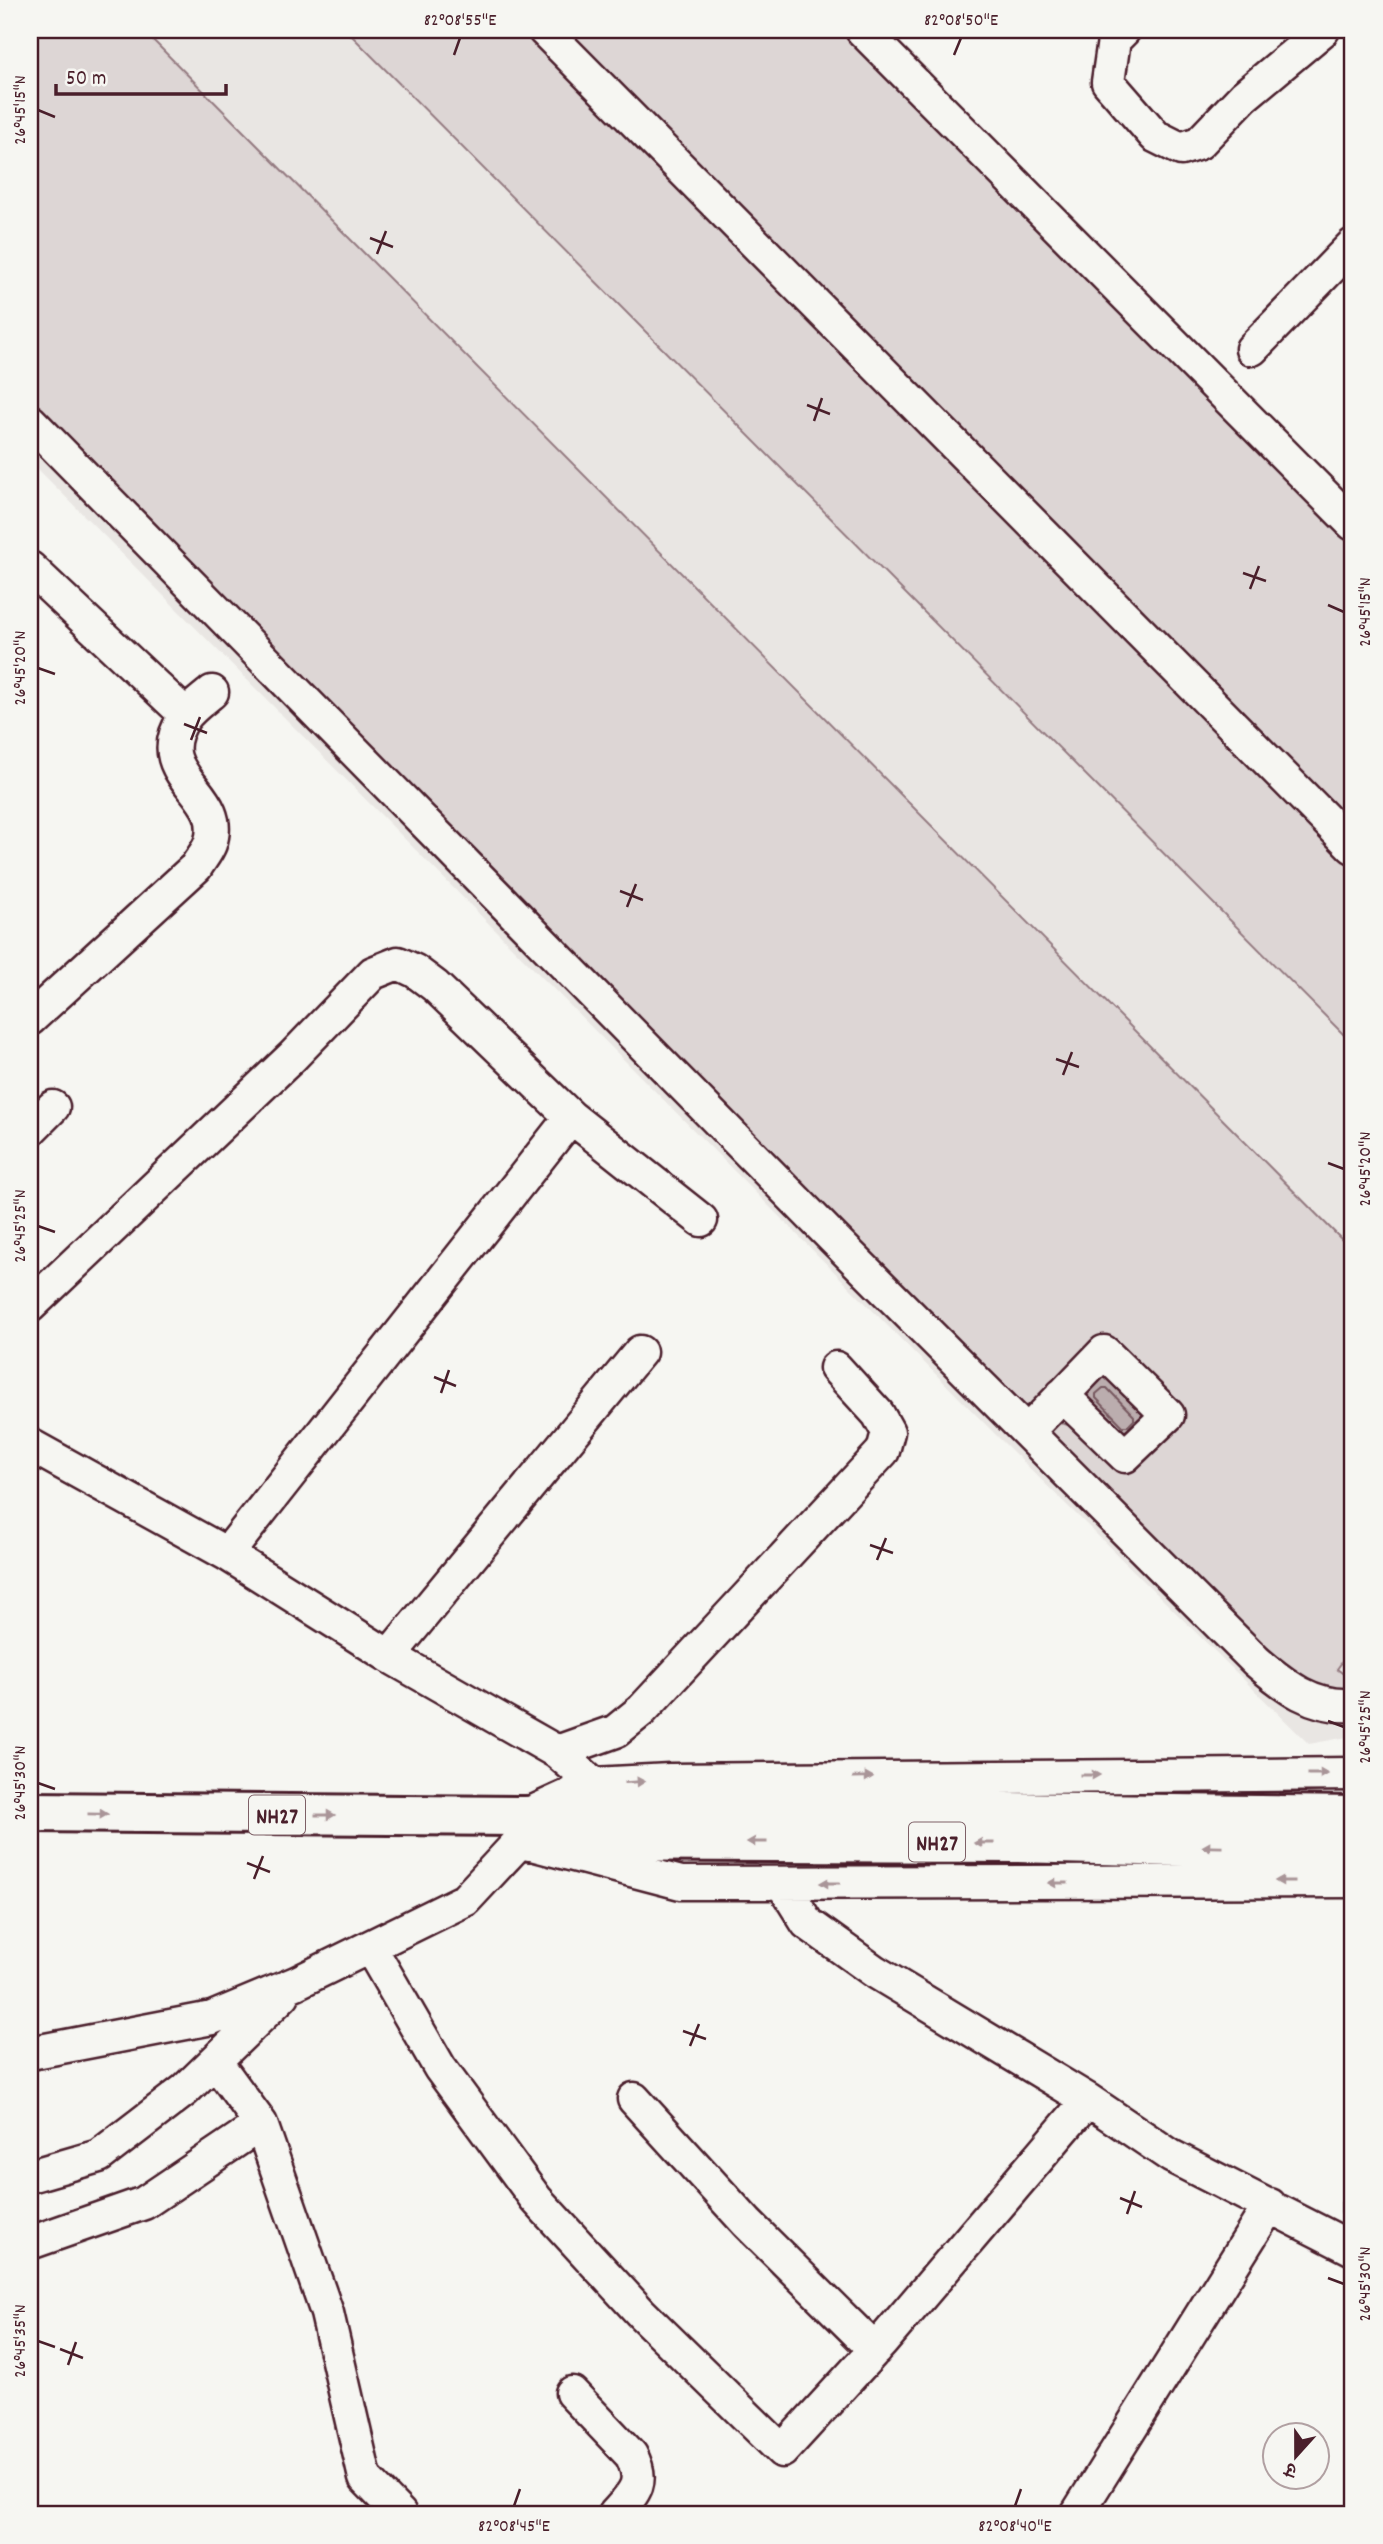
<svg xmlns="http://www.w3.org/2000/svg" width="1383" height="2544" font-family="Dekko,'Playpen Sans Deva',sans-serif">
	<defs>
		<filter id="shadow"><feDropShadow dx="-6" dy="6" stdDeviation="0" flood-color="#0004"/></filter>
	</defs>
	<rect width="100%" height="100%" fill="#f6f6f2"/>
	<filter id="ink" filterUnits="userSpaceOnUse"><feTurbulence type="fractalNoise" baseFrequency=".0143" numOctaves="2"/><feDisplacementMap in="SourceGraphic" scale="14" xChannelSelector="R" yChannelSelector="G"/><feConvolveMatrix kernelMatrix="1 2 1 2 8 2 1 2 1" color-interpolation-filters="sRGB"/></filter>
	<g filter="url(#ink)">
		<!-- built -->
		<path fill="#e9e6e3" d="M30,30h859l233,238 231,229v1239l-44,8 -309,-305 -970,-978z"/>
		<!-- green -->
		<path fill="#ddd6d5" stroke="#947a80" stroke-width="2" d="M30,30h113l1210,1221v396l-16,22 12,9 4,1v17l-58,-17 -246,-243 6,-13c28,-1 51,31 70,49l59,-56 -81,-78 -66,67 -18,1 -989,-999z
			M346,30h187l820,829v185z
			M559,30h294l500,508v296z"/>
		<!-- water -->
		<path fill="#bbadae" stroke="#8e747a" stroke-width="2" d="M1105,1376l41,42 -20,20 -42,-42z"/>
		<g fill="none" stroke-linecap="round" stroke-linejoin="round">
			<!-- shore -->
			<path stroke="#77585f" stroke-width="2" d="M1103,1388h4l27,28v4l-6,6h-5l-27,-28v-4z"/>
		</g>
		<!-- building -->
		<path fill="#ccc1c0" stroke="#4a1f2b" stroke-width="2" filter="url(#shadow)" d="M1353,2189v24l-11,-10z"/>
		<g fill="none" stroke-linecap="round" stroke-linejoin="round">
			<!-- minor casing -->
			<g stroke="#4a1f2b" stroke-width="37">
				<path id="minor" d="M544,30l809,817
					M862,30l491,494
					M1124,30l-10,10 -6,42 47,54 26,13 18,-6 45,-47 79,-66
					M1252,349l101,-104
					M30,421l803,817 423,423c29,25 57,47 97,44
					M30,568l156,147
					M30,1019l166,-152c4,-7 11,-15 14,-23 19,-53 -65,-67 -26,-126 7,-10 19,-18 28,-26
					M30,1130l23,-23
					M30,1306l262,-249 81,-84 25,-10 17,8 20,15 136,131 130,103
					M1027,1432l77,-80 64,63 -43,41 -63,-61
					M30,1445l197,109 162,102 168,96 37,32
					M227,1554l344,-437
					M389,1656l251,-304
					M557,1752l59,-21 26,-21 241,-259 5,-19 -10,-18 -42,-46
					M533,1812l61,-28 76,-4 683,-6
					M782,1883l25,40 67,48 214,129 83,56 182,93
					M370,1947l70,121 96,131 105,114 141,138 100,-109 206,-242
					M30,2053l182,-35 84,-35 169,-83 55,-59 161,42 672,-2
					M215,2061l46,63 66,189 38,165 35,36
					M634,2099l113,124 128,127
					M30,2176l69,-20 86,-66 98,-95
					M30,2243l114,-40 117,-79
					M572,2393l59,62c15,28 3,38 -16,59
					M1077,2514l193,-309"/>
			</g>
			<!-- highway casing -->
			<g stroke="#4a1f2b" stroke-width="44">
				<path id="highway" d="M30,1812l495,4 233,-7 595,7
					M529,1841l489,2 335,8"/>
			</g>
			<!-- minor -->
			<use href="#minor" stroke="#f6f6f2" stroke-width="32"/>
			<!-- highway -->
			<use href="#highway" stroke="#f6f6f2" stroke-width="38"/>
		</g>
		<!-- one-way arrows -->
		<defs><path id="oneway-solid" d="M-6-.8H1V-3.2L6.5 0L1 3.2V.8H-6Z" transform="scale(1.75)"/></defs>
		<g fill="#a99598">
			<use href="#oneway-solid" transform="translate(1318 1774)"/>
			<use href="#oneway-solid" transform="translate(1090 1775)"/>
			<use href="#oneway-solid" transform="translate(863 1777) rotate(-1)"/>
			<use href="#oneway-solid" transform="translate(635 1782) rotate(-3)"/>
			<use href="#oneway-solid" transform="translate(98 1814) rotate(1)"/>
			<use href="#oneway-solid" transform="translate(325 1815)"/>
			<use href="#oneway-solid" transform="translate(757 1842) rotate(-180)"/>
			<use href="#oneway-solid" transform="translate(984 1843) rotate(-180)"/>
			<use href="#oneway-solid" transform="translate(1212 1847) rotate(-179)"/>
			<use href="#oneway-solid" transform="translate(1285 1881) rotate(180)"/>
			<use href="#oneway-solid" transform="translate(830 1883) rotate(-180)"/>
			<use href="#oneway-solid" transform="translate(1058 1883) rotate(180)"/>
		</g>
	</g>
	<!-- ticks -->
	<path fill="none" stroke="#4a1f2b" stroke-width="2.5" d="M454,55l6,-17M954,55l7,-17M38,110l17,7M370,238l23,9M377,254l9,-23M807,405l23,9M814,421l8,-23M1243,573l23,8M1250,589l9,-23M1328,605l16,7M38,668l17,6M184,724l23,9M191,740l9,-23M620,891l23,9M627,907l9,-23M1056,1059l23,8M1063,1075l9,-23M1328,1163l16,6M38,1226l17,6M434,1377l22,9M441,1393l8,-23M870,1545l23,8M877,1560l9,-22M1328,1721l16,6M38,1783l17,6M247,1863l23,9M254,1879l9,-23M683,2031l23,8M690,2046l9,-22M1120,2198l22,9M1127,2214l8,-23M1328,2278l16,6M38,2341l17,6M60,2349l23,9M68,2365l8,-23M514,2506l6,-17M1015,2506l6,-17"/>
	<g text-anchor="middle" stroke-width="6" stroke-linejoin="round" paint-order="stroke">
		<!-- shield labels -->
		<g fill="#f6f6f2" stroke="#7e6067" stroke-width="2">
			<rect x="249" y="1795.5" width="56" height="39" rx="5"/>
			<rect x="909" y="1822.5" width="56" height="39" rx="5"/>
		</g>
		<g font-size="23" font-weight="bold" fill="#4a1f2b">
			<text x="277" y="1823">NH27</text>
			<text x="937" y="1850">NH27</text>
		</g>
	</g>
	<!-- margin -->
	<rect width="1383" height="2544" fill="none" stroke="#f6f6f2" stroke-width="77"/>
	<!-- north arrow -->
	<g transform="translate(1296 2456) rotate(201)"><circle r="33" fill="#f6f6f2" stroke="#b1a0a2" stroke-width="2"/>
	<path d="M0-5L12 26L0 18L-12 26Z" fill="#4a1f2b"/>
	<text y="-10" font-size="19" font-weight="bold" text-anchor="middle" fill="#4a1f2b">उ</text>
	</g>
	<!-- scale -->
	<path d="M56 84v10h170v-10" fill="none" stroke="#4a1f2b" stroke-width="3.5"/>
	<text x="66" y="84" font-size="21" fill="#4a1f2b" stroke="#f6f6f2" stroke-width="5" paint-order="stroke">50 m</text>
	<rect x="38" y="38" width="1306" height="2468" fill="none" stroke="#4a1f2b" stroke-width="2.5"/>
	<g font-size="18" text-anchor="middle" fill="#4a1f2b">
		<text x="460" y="25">82°08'55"E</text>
		<text x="961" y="25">82°08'50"E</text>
		<text transform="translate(19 110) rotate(-90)" y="6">26°45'15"N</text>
		<text transform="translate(1364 612) rotate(-90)" y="6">26°45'15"N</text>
		<text transform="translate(19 668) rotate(-90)" y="6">26°45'20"N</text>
		<text transform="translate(1364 1169) rotate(-90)" y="6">26°45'20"N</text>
		<text transform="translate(19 1226) rotate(-90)" y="6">26°45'25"N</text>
		<text transform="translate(1364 1727) rotate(-90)" y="6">26°45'25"N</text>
		<text transform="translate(19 1783) rotate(-90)" y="6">26°45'30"N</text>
		<text transform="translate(1364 2284) rotate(-90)" y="6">26°45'30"N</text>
		<text transform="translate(19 2341) rotate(-90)" y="6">26°45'35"N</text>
		<text x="514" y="2531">82°08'45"E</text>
		<text x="1015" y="2531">82°08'40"E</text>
	</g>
</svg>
